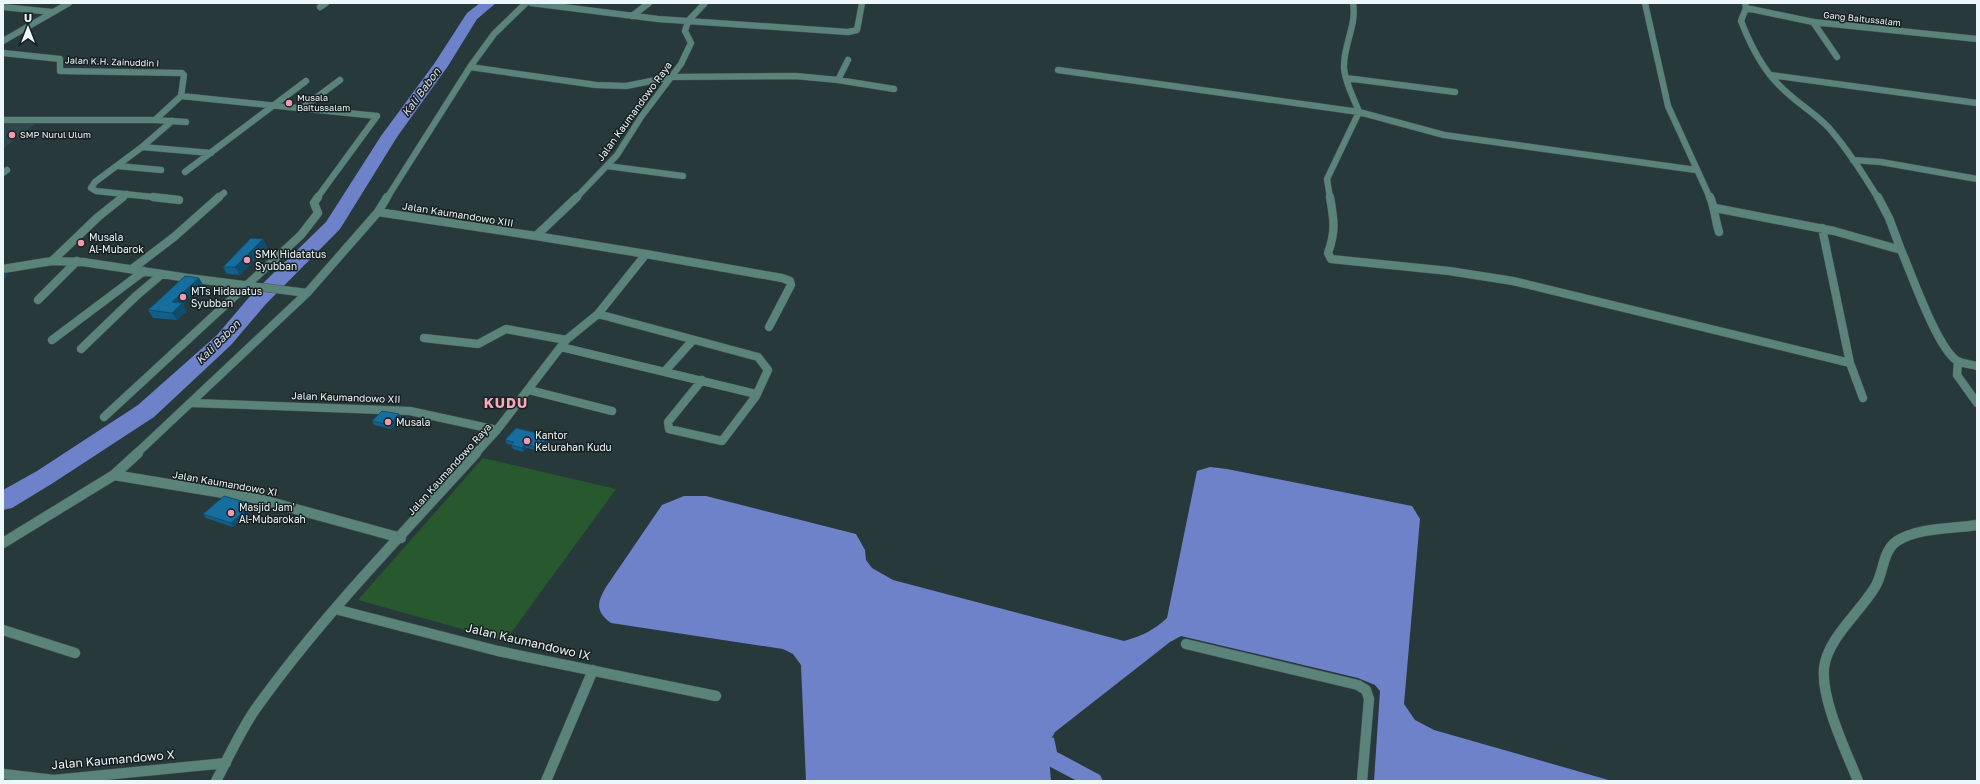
<svg xmlns="http://www.w3.org/2000/svg" width="1980" height="784" font-family="'Golos Text',sans-serif">
	<rect width="100%" height="100%" fill="#28393c"/>
	<!-- built -->
	<path fill="#2d474b" d="M3,121h36l-36,28z"/>
	<!-- green -->
	<path fill="#27582e" d="M483,458l133,31 -111,152 -147,-41z"/>
	<!-- water -->
	<path fill="#6e82c9" d="M1210,467l17,2 185,37 8,13 -16,185 11,16 19,10 178,51h-238l6,-90 -5,-6 -17,-7 -177,-42 -11,6 -115,90 -7,12 3,37h-245l-5,-116 -8,-11 -10,-5 -172,-26c-16,-12 -14,-20 -5,-36l56,-82 22,-9h22l150,38 9,16 1,10 6,8 21,12 231,61c18,-5 30,-11 43,-23l30,-147z"/>
	<g fill="none" stroke-linecap="round" stroke-linejoin="round">
		<!-- canal -->
		<path fill="#6e82c9" fill-rule="evenodd" d="M1048,736l6,2 3,14 43,23 3,6h-26l-34,-18c-4,-8 -5,-17 -1,-25z"/>
		<!-- river -->
		<path fill="#6e82c9" fill-rule="evenodd" d="M480,3h16l-19,16 -29,47 -51,71 -57,92 -75,76 -34,40 -77,72 -101,66 -41,25 -9,2v-20l34,-19 101,-66 79,-70 34,-40 75,-73 55,-86 53,-72 33,-51z"/>
		<!-- minor-far2 casing -->
		<g stroke="#48575a" stroke-width="7">
			<path id="minor-far2" d="M531,3l127,16 190,13 9,-2 5,-27
				M1645,3l23,103 42,92
				M1745,3l1,5 -5,13c9,23 21,48 39,65 15,16 34,26 49,42 19,22 34,46 49,70
				M3,7l49,5
				M320,7l6,-4
				M1746,8l67,14 164,17
				M632,16l17,-13
				M1813,22l24,35
				M3,41l66,-38
				M3,53l57,6v12l122,2 2,2 -3,21
				M470,67l126,18 30,1 45,-9 124,-1 43,4 56,9
				M1058,70l301,42 85,23 252,35
				M1770,75l207,28
				M1346,78l109,14
				M838,80l10,-20
				M301,109l39,-29
				M3,120h152l26,-24 196,20
				M155,120l31,2
				M142,147l69,6
				M1853,160l28,2 96,17
				M118,166l43,4
				M607,166l76,10
				M185,172l121,-91
				M3,173l4,-3
				M122,198l5,-4
				M162,198l-66,-7 -5,-3 4,-6 47,-35 30,-26
				M218,198l6,-5
				M317,198l60,-82
				M387,198l83,-131 24,-33 32,-31
				M576,198l41,-43 24,-38 40,-53 10,-21 -6,-12 3,-10 17,-18
				M1330,198l-3,-19 32,-67c-5,-14 -14,-29 -15,-44 -1,-23 13,-42 9,-65"/>
		</g>
		<!-- minor-far1 casing -->
		<g stroke="#48575a" stroke-width="9">
			<path id="minor-far1" d="M153,197l26,3
				M1330,197c4,23 6,34 -2,56l3,6 118,12 64,10 337,82 -28,-135
				M1710,197c5,11 5,23 9,35
				M1715,208l119,23 67,19 -12,-32 -11,-21
				M378,212l158,24
				M1901,250c11,25 35,95 55,110 6,4 15,4 21,6
				M646,254l136,24 8,3 1,4 -22,42
				M52,261l46,-44 25,-20
				M3,269l49,-8 31,1 105,16 119,15
				M132,269l42,-32 45,-40
				M38,300l39,-39
				M598,314l160,43 10,13 -12,26 -34,45 -53,-12 -1,-7 34,-42
				M424,338l54,6 28,-15 60,11
				M52,340l92,-69
				M561,347l195,47
				M81,349l55,-53 26,-22
				M1958,361l-1,14 20,28
				M1850,363l13,35
				M665,371l28,-31
				M529,390l83,21
				M192,403l218,8 87,19
				M104,417l197,-182 17,-22 -4,-10 4,-6
				M136,454l171,-161 71,-81 9,-15
				M475,454l22,-24 69,-90 32,-26 48,-60 -110,-18 41,-39"/>
		</g>
		<!-- minor casing -->
		<g stroke="#48575a" stroke-width="11">
			<path id="minor" d="M114,475l145,24 142,39
				M3,543l111,-68 24,-22
				M335,609l163,42 218,45
				M3,630l72,23
				M1186,644l172,41 8,5 3,9 -7,82
				M3,774l51,6 172,-17
				M216,781c13,-24 25,-52 41,-74 65,-91 145,-172 219,-254
				M546,781l47,-111
				M1858,781c-12,-30 -37,-81 -34,-113 3,-29 37,-57 51,-81 9,-14 7,-36 22,-46 22,-14 55,-12 80,-16"/>
		</g>
		<!-- minor-far2 -->
		<use href="#minor-far2" stroke="#5a847a" stroke-width="6"/>
		<!-- minor-far1 -->
		<use href="#minor-far1" stroke="#5a847a" stroke-width="8"/>
		<!-- minor -->
		<use href="#minor" stroke="#5a847a" stroke-width="10"/>
	</g>
	<!-- wall -->
	<path fill="#135f89" d="M263,239l4,8 -27,28 -13,-1 -4,-7z
		M199,278l4,7 -20,19 4,7 -10,9 -24,-2 -5,-8z
		M399,414l3,4 -11,11 -17,-4 -2,-4z
		M541,434l1,3 7,5 -8,9 -15,-3 -3,4 -10,-3 -2,-4h1l-5,-1 -2,-4z
		M252,504l3,3 -22,20 -27,-9 -3,-4z"/>
	<!-- shaded-wall -->
	<path fill="#0f4d6f" d="M263,239l4,8 -27,28 -5,-8z
		M4,272l3,4 -4,4v-7z
		M199,278l4,7 -20,19 4,7 -10,9 -5,-7v-11z
		M399,414l3,4 -11,11 -2,-4z
		M547,438l2,4 -8,9 -1,-4z
		M524,445l2,3 -3,4 -1,-4z
		M252,504l3,3 -22,20 -2,-4z"/>
	<!-- building -->
	<path fill="#166e9f" stroke="#0f4d6f" d="M251,238l12,1 -28,28h-12z
		M185,276l14,2 -27,24 10,1 -10,10 -24,-3z
		M382,411l17,3 -10,11 -17,-4z
		M516,428l25,6 -1,2 7,2 -7,9 -16,-2 -2,3 -11,-3 3,-3 -9,-2z
		M224,496l28,8 -21,19 -28,-9z"/>
	<!-- markers -->
	<g fill="#f29aae" stroke="#171f20" stroke-width="1.5">
		<circle cx="289" cy="103" r="4"/>
		<circle cx="12" cy="135" r="4"/>
		<circle cx="81" cy="243" r="4"/>
		<circle cx="247" cy="260" r="4"/>
		<circle cx="183" cy="297" r="4"/>
		<circle cx="388" cy="422" r="4"/>
		<circle cx="527" cy="441" r="4"/>
		<circle cx="231" cy="513" r="4"/>
	</g>
	<g text-anchor="middle" stroke-width="3" stroke-linejoin="round" paint-order="stroke">
		<!-- far-street labels -->
		<g font-size="9" fill="#edf7f9" stroke="#171f20">
			<text transform="translate(1862 19) rotate(6)" y="3">Gang Baitussalam</text>
			<text transform="translate(112 62) rotate(2)" y="3">Jalan K.H. Zainuddin I</text>
		</g>
		<!-- far-poi labels -->
		<g font-size="9" fill="#edf7f9" stroke="#171f20" text-anchor="start">
			<text x="297" y="101">Musala<tspan x="297" dy="10">Baitussalam</tspan></text>
			<text x="20" y="138">SMP Nurul Ulum</text>
		</g>
		<!-- street labels -->
		<g font-size="10" fill="#edf7f9" stroke="#171f20">
			<text transform="translate(634 111) rotate(-54)" y="4">Jalan Kaumandowo Raya</text>
			<text transform="translate(458 214) rotate(9)" y="4">Jalan Kaumandowo XIII</text>
			<text transform="translate(346 397) rotate(2)" y="4">Jalan Kaumandowo XII</text>
			<text transform="translate(449 469) rotate(-48)" y="4">Jalan Kaumandowo Raya</text>
			<text transform="translate(225 483) rotate(10)" y="4">Jalan Kaumandowo XI</text>
		</g>
		<!-- poi labels -->
		<g font-size="10" fill="#edf7f9" stroke="#171f20" text-anchor="start">
			<text x="89" y="241">Musala<tspan x="89" dy="12">Al-Mubarok</tspan></text>
			<text x="255" y="258">SMK Hidatatus<tspan x="255" dy="12">Syubban</tspan></text>
			<text x="191" y="295">MTs Hidauatus<tspan x="191" dy="12">Syubban</tspan></text>
			<text x="396" y="426">Musala</text>
			<text x="535" y="439">Kantor<tspan x="535" dy="12">Kelurahan Kudu</tspan></text>
			<text x="239" y="511">Masjid Jam'<tspan x="239" dy="12">Al-Mubarokah</tspan></text>
		</g>
		<!-- water labels -->
		<g font-size="11" font-style="italic" fill="#dae0f4" stroke="#171f20">
			<text transform="translate(421 92) rotate(-54)" y="4">Kali Babon</text>
			<text transform="translate(218 342) rotate(-45)" y="4">Kali Babon</text>
		</g>
		<!-- near-street labels -->
		<g font-size="12" fill="#edf7f9" stroke="#171f20">
			<text transform="translate(528 642) rotate(13)" y="4">Jalan Kaumandowo IX</text>
			<text transform="translate(113 760) rotate(-5)" y="4">Jalan Kaumandowo X</text>
		</g>
		<!-- district labels -->
		<g font-size="14" font-weight="bold" letter-spacing="1" fill="#fba8bb" stroke="#171f20">
			<text x="506" y="408">KUDU</text>
		</g>
	</g>
	<!-- border -->
	<rect width="1980" height="784" fill="none" stroke="#edf7f9" stroke-width="8"/>
	<!-- north arrow -->
	<g transform="translate(28 28)" stroke="#171f20" stroke-width="3" paint-order="stroke">
	<path d="M0-3L7 15L0 10L-7 15Z" fill="#edf7f9"/>
	<text y="-6" font-size="11" font-weight="bold" text-anchor="middle" fill="#edf7f9">U</text>
	</g>
</svg>
